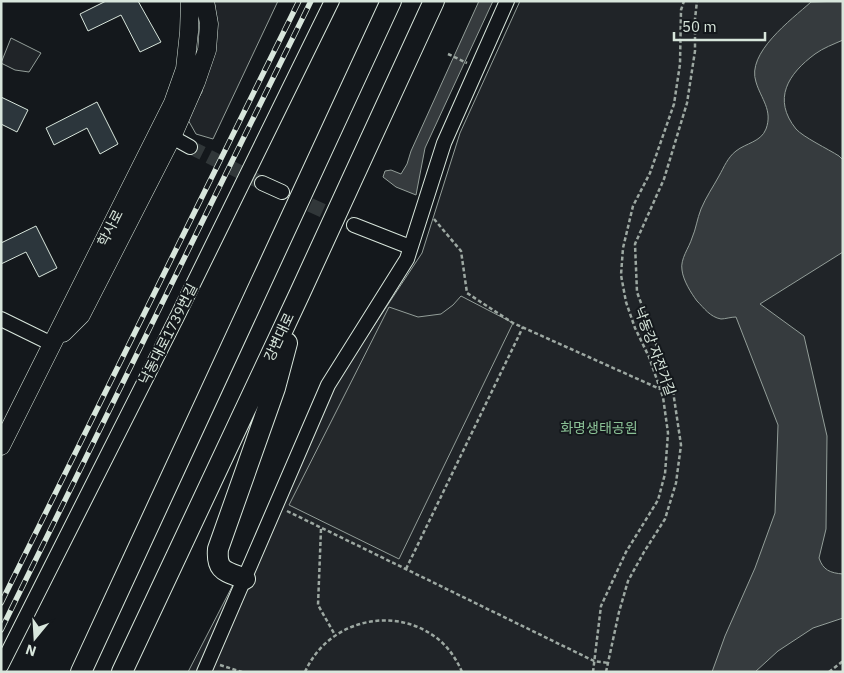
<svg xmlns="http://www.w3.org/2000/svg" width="844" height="673" font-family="'IBM Plex Sans','Noto Sans KR',sans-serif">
	<rect width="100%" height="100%" fill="#14181c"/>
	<!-- green -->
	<path fill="#202428" stroke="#939e99" d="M214,1h64l-65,138 -17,-5 -9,-16 15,-26 13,-86z
		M520,1h323v671h-655l152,-295 82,-124 38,-120z
		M11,38l30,15 -12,19 -14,-2 -14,-7z"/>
	<!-- parking -->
	<path fill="#24282b" stroke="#939e99" d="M461,296l52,27 -114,236 -110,-54 100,-198 29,10 23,-3 12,-9z"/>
	<!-- water -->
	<path fill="#363b3e" stroke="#939e99" d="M479,1h14l-68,147 -9,47 -20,-8 -13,-10 2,-6 6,-1 10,4 6,-10 4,-13z
		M843,1v39c-9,4 -20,8 -28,14 -27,20 -43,45 -19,75 7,8 32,20 43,27l4,4v92l-83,52 44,32 23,100 -1,93 -7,29c4,12 11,15 24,16v44l-30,10 -35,23 -23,21h-43l13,-36 30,-68 20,-55 3,-88 -42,-108c-5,0 -11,2 -15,2 -11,-2 -17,-11 -24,-18 -6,-8 -14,-21 -15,-31 -2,-11 7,-22 10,-32 4,-9 5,-19 9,-29 5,-12 12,-22 18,-33 5,-9 9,-19 17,-25 10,-8 25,-9 30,-22 7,-19 -5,-30 -10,-47 -10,-29 35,-62 55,-80z"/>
	<!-- building -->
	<path fill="#2c363c" stroke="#d8e6dc" d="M106,1h32l23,41 -21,10 -19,-37 -33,16 -8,-17z
		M1,97l27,13 -11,22 -16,-8z
		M97,102l21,42 -18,10 -13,-26 -33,17 -8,-17z
		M36,226l21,42 -18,9 -13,-25 -25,12v-21z"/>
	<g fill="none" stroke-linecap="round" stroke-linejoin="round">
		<!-- minor-tunnel -->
		<path stroke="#313739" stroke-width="14" stroke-dasharray="14 7" stroke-linecap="butt" d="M190,147l72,36
			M291,196l63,29"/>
		<!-- minor casing -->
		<g stroke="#d8e6dc" stroke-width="16">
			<path id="minor" d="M172,137l18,10
				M262,183l20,9
				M354,225l56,22
				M1,319l51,25
				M1,666l176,-349 155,-316
				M204,672l124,-287 79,-126 37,-116 63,-142"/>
		</g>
		<!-- major casing -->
		<g stroke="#d8e6dc" stroke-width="19">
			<path id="major" d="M63,333l18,-18 91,-178 24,-55 11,-32 2,-26 -4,-23
				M1,446l172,-343 12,-34 4,-37 1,-31"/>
		</g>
		<!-- highway casing -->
		<g stroke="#d8e6dc" stroke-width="22">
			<path id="highway" d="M245,579c-19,-8 -29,-7 -27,-30l57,-161 12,-45
				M81,672l310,-671
				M122,672l177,-377 135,-294"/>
		</g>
		<!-- path -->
		<path stroke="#9da8a2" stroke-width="2.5" stroke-dasharray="4 2.5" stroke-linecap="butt" d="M448,54l19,9
			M434,219l27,32 6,42 46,30 147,66
			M287,511l307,150 14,2
			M321,529l-3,76 17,30
			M406,569l117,-242
			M220,665l22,7
			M305,672c22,-50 85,-67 129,-36 13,9 22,22 28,36
			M593,672l8,-66 25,-54 32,-52 7,-26 3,-41 -5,-36 -14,-40 -14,-29 -9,-26 -5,-27 2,-27 10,-42 17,-33 24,-69 6,-40 1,-54 3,-9
			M606,672l13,-60 9,-31 16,-29 21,-33 11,-36 5,-38 -8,-54 -36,-99 -2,-48 29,-65 23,-76 8,-52v-32l2,-18
			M829,672l14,-11"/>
		<!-- minor -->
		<use href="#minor" stroke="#14181c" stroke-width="14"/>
		<!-- major -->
		<use href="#major" stroke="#14181c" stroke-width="18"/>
		<!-- highway -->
		<use href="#highway" stroke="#14181c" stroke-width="20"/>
		<!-- rail casing -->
		<g stroke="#d8e6dc" stroke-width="5.5">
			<path id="rail" d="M1,603l298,-602
				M1,630l310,-629"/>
		</g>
		<!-- rail -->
		<use href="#rail" stroke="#14181c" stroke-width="4" stroke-dasharray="11" stroke-linecap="butt"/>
	</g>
	<g text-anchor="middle" stroke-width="4" stroke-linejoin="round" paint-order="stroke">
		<!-- street labels -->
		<g font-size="14" fill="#d8e6dc" stroke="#14181c">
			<text transform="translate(110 228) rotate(-63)" y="5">학사로</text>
			<text transform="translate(168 334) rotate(-63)" y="5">낙동대로1739번길</text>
			<text transform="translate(279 337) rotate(-65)" y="5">강변대로</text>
			<text transform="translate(655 351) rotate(70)" y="5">낙동강 자전거길</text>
		</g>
		<!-- park labels -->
		<g font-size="14" fill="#8ac095" stroke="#14181c">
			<text x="599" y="433">화명생태공원</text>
		</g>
	</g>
	<!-- border -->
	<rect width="844" height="673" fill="none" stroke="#d8e6dc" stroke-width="5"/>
	<!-- north arrow -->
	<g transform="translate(35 638) rotate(198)" stroke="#14181c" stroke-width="4" paint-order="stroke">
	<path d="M0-4L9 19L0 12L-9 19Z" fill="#d8e6dc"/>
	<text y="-8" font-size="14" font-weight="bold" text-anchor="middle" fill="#d8e6dc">N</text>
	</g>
	<!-- scale -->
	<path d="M674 32v8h91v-8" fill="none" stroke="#d8e6dc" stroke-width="2.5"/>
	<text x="682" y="32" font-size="15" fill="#d8e6dc" stroke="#14181c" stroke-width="4" paint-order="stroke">50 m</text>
</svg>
